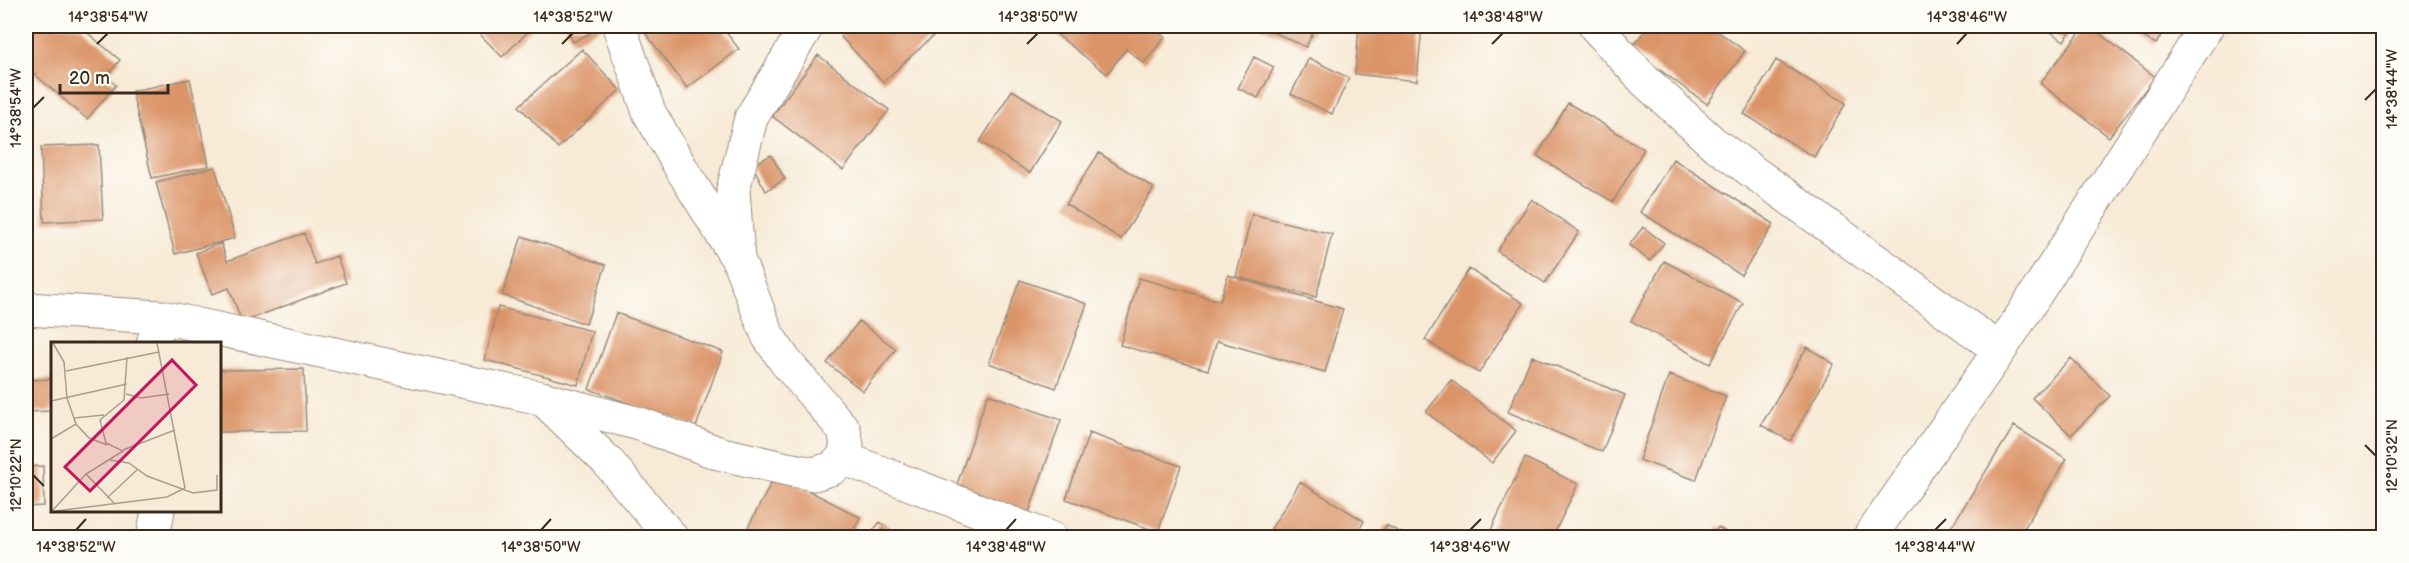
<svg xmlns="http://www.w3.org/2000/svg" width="2409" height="563" font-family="'Balsamiq Sans',sans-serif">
	<rect width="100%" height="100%" fill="#fdfcf7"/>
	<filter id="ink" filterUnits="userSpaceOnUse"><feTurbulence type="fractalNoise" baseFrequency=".0167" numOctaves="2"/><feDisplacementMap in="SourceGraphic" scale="12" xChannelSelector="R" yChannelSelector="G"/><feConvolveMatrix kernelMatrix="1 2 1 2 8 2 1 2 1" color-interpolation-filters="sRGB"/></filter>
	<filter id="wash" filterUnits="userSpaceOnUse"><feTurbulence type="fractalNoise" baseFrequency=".008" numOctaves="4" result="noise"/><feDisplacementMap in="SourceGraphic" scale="24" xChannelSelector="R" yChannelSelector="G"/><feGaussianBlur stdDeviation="1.35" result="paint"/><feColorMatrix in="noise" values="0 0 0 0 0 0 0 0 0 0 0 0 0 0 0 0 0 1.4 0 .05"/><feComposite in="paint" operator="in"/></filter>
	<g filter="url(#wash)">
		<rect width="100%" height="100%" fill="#f7ead6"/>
		<g id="blocks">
			<!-- building -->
			<path fill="#db9467" d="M35,26h44l41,34 -14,17 10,8 -29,34 -61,-52v-31z
				M472,26h62l-32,31z
				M565,26h37v1l-29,15z
				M640,26h81l18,23 -52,39z
				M853,26h91l-61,56 -42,-45z
				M1046,26h104l15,11 -21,26 -18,-14 -19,25z
				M1260,26h56l-10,21z
				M1359,26h63l-5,55 -62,-7z
				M1648,26h62l35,25 -38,53 -76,-55z
				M2049,26h25l-10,15 -18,-12z
				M2085,26h5l65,51 -46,60 -69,-54z
				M2123,26h44l-11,18z
				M582,49l38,41 -62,58 -39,-42z
				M818,55l71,55 -46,60 -71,-54z
				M1254,57l20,10 -16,31 -20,-10z
				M1309,58l40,20 -17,36 -41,-20z
				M1776,60l70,43 -32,54 -70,-43z
				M190,79l19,87 -57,12 -20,-87z
				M1012,90l50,31 -32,52 -50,-31z
				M1568,103l76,46 -31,53 -76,-46z
				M99,145l4,74 -59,3 -3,-75z
				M1099,153l55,35 -33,51 -55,-35z
				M771,155l14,24 -19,12 -14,-26z
				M1673,159l101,65 -33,51 -101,-63z
				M215,167l20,71 -60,16 -19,-72z
				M1532,199l47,33 -34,51 -48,-32z
				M1252,214l80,20 -16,63 -80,-20z
				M1643,227l21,16 -14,18 -21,-16z
				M304,233l11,31 22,-8 9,27 -104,39 -13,-34 -17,6 -16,-41 25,-10 6,18z
				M522,236l84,29 -20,59 -84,-29z
				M1664,261l79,42 -33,61 -79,-43z
				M1469,269l54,34 -44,70 -54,-33z
				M1228,275l115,34 -18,63 -108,-31 -9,29 -88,-25 19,-67 81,23z
				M1020,280l67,24 -31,84 -67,-25z
				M498,307l94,24 -14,54 -93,-25z
				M616,313l107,39 -27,75 -107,-38z
				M859,321l37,28 -33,42 -36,-28z
				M1807,347l27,17 -44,77 -29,-16z
				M1532,356l93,39 -23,57 -94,-40z
				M2071,358l39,38 -39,39 -39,-37z
				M304,369l2,62 -87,1v-62z
				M1669,375l57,21 -30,84 -57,-20z
				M52,379v32l-26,1v-32z
				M1451,380l65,51 -24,32 -66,-51z
				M988,394l73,26 -33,95 -73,-25z
				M2014,426l53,33 -49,79h-55l-13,-9z
				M1089,433l92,33 -23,66 -92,-33z
				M1525,458l53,26 -26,54h-57l-6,-4z
				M43,466l1,40 -18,1v-40z
				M776,474l84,43 -10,21h-101l-5,-3z
				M1300,482l64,39 -9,17 -89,-1z
				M880,522l20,16h-33z
				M1386,525l25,13h-31z
				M1718,527l17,11h-23z"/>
		</g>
	</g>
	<g filter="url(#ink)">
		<use href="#blocks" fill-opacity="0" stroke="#998a7a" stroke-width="1.5"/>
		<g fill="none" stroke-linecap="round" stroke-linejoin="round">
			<!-- street casing -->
			<g stroke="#998a7a" stroke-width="35">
				<path id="street" d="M619,26l30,86 32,56 54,87
					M1595,26l49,54 69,63 287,207
					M26,309l135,8 380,81 99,26 78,29 69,16 27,5 19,-6 10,-10 4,-13 -3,-15 -59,-69 -17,-25 -30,-77 -5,-69 18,-72 56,-92
					M153,344l8,-27
					M543,399l64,62 65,77
					M843,458l207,80
					M153,538l5,-28
					M1869,538l131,-188 207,-324"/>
			</g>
			<!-- street -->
			<use href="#street" stroke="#fff" stroke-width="33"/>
		</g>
	</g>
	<!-- ticks -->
	<path fill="none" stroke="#3b2a1e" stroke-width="2" d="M97,44l11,-11M562,44l11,-11M1027,44l11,-11M1492,44l11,-11M1957,44l10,-11M2365,100l11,-11M33,108l11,-11M2365,445l11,11M33,475l11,11M76,530l10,-11M541,530l10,-11M1006,530l10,-11M1470,530l11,-11M1935,530l11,-11"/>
	<!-- overview -->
	<g transform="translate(51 342)">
		<rect width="170" height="170" fill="#f7ead6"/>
		<path fill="none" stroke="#ac9d8c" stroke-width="1.5" d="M2,1l11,19 3,36 9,26 13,14 18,7M106,1l28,145M15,29l93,-19M75,52l15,4 28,-4M0,59l76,-17M23,76l30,-3M0,97l25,-15M72,108l52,-20M59,118l19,3 18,13 46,17 24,-3v-15M35,132l29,30M56,156l31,-29M1,169l34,-37 37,-23 -17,-8 -6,-23 24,-20 3,-43M5,169l111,-14 18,-9"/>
		<path fill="#c2185b" fill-opacity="0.15" stroke="#c2185b" stroke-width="3" d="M121,18l24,25 -106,106 -25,-24z"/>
		<rect width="170" height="170" fill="none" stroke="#3b2a1e" stroke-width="3"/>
	</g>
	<!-- margin -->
	<rect width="2409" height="563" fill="none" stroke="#fdfcf7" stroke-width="66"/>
	<!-- scale -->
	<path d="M60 84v9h108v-9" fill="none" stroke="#3b2a1e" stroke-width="3"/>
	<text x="69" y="84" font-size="18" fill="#3b2a1e" stroke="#fdfcf7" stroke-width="4.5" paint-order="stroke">20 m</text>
	<rect x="33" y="33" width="2343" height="497" fill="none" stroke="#3b2a1e" stroke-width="2"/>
	<g font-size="15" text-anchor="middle" fill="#3b2a1e">
		<text x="108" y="22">14°38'54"W</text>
		<text x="573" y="22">14°38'52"W</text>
		<text x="1038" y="22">14°38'50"W</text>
		<text x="1503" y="22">14°38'48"W</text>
		<text x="1967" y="22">14°38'46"W</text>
		<text transform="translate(2392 89) rotate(-90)" y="5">14°38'44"W</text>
		<text transform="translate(16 108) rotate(-90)" y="5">14°38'54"W</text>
		<text transform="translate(2392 456) rotate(-90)" y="5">12°10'32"N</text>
		<text transform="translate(16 475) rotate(-90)" y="5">12°10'22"N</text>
		<text x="76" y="552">14°38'52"W</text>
		<text x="541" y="552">14°38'50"W</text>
		<text x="1006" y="552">14°38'48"W</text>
		<text x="1470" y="552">14°38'46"W</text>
		<text x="1935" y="552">14°38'44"W</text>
	</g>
</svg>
